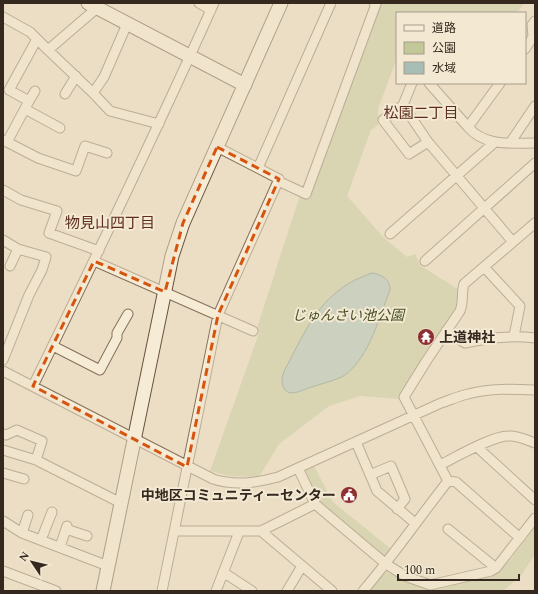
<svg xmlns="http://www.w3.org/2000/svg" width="538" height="594" font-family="Spectral,'Noto Sans JP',serif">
	<rect width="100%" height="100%" fill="#ebdec4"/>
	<!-- green -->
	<path fill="#c3c899" d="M379,3h145l-7,10h-120v45l-19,51v16l-7,5 -24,66 37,42 23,19 8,-3 6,12 38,24v18l-17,22 -43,69 -39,-3 -31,10 -50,38 -20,33 -30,-1 -19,-5 49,-138 -3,-2 44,-136 7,3z
		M314,466l19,36 58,47 -5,7h-4l-64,-54 -15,-31z
		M535,526v28l-14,22 -18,15h-134l17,-19 43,19 65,-17 17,-15z"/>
	<!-- water -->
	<path fill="#a6beb6" stroke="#6d8b83" d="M372,273c9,1 19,7 18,17 -11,27 -20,66 -45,85 -9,6 -30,10 -42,15 -7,3 -17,6 -20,-4 -4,-9 4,-20 8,-28 17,-33 30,-60 64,-78 6,-2 10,-5 17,-7z"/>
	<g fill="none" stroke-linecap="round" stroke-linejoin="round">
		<!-- street casing -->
		<g stroke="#84705c" stroke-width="11">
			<path id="street" d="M199,3l12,7
				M3,17l27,15 18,18
				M127,24l-23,53 -11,16 17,18 49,13
				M525,49l8,-12 -1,-12 3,-4
				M412,83l-9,22 -20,15 26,34 19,-12 85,100
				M429,83l39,44 32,-44
				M93,93l-45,-43 49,-42 3,-3
				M65,94l11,-18
				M29,101l6,-10
				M403,105l25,37
				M25,109l35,19
				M468,127c17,20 43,16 67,16
				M3,140l35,18 38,13 9,-25 22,7
				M7,142l22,-41 -20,-11 28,-51
				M510,143l25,-37
				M258,168l73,-165
				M278,181l28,13 70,-190 -2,-1
				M3,190l18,10 36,11 -8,22 50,18
				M390,234l105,-92
				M3,240l15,9 28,8 -4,13 -13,25 -26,65
				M94,261l159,70
				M425,261l110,-98
				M10,266l8,-17
				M484,267l36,39 -6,30
				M446,331l19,12c25,-5 45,-8 70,-5
				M53,346l47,24 17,-32v-5l11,-19
				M3,371l210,108c22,7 43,4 65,-2l163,-74c9,-3 18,-7 27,-9 22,-6 45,-5 67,-4
				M33,386c62,-127 123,-254 181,-383
				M3,434l3,1 11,-5 25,11 -6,19 85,43
				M356,442l21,49 38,32
				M477,447l58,53
				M3,450l33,10
				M440,465c16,-8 52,-29 68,-29 10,-1 18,4 27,7
				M298,468l17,36 71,60 19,12 25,9 61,-14 5,-3 39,-50
				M3,473l21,6
				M370,475l21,-9 14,33 -8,10
				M448,481l8,1 64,56
				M3,521l19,12 86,33
				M66,529l21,7
				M448,529l48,39
				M175,531h86l54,-27
				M261,531l71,60
				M22,533l6,-18
				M41,540l11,-28
				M60,547l7,-21
				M3,571l53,20
				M223,572l29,19
				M162,591l56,-276 61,-136 -62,-32
				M216,591l23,-59
				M287,591l15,-25
				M363,591c30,-35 56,-73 85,-110l-44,-84 23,-37 33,-49c4,-9 1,-18 4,-27l71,-61"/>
		</g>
		<!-- secondary casing -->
		<g stroke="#66523f" stroke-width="15">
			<path id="secondary" d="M88,3l157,82
				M103,591l69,-335 11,-33 98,-220"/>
		</g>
		<!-- street -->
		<use href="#street" stroke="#f6ecd6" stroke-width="9"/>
		<!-- secondary -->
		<use href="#secondary" stroke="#f6ecd6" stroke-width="13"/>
	</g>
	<!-- marked area -->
	<path d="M0 0H538V594H0ZM217,147l62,32 -61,136 -31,152 -154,-81 61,-125 71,31 18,-69z" fill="#ebdec4" fill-opacity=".55" fill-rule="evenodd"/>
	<path fill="none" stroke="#d6540e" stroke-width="3" stroke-dasharray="8 5" stroke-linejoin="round" d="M217,147l62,32 -61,136 -31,152 -154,-81 61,-125 71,31 18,-69z"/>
	<!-- icons -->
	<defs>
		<g id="temple-disc" transform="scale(0.9)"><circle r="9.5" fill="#8e3032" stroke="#f3e9d3"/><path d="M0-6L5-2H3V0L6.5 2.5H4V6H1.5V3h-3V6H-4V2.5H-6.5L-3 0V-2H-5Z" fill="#fff"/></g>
		<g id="civic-disc" transform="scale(0.9)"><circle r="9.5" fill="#8e3032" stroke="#f3e9d3"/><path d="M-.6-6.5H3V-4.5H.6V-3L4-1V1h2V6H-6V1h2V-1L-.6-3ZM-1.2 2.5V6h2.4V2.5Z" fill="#fff"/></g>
	</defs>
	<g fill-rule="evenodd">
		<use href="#temple-disc" x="426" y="337"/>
		<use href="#civic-disc" x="349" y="495"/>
	</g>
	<g text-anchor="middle" stroke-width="4" stroke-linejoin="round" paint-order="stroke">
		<!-- park labels -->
		<g font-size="14" font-style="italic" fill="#465027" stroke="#f3e9d3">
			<text x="348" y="320">じゅんさい池公園</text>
		</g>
		<!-- poi labels -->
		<g font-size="14" font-weight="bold" fill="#35291f" stroke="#f3e9d3" text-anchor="start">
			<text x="439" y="342">上道神社</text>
			<text x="336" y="500" text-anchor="end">中地区コミュニティーセンター</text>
		</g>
		<!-- neighbourhood labels -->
		<g font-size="15" fill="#5e2d21" stroke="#f3e9d3">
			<text x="421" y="118">松園二丁目</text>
			<text x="110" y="228">物見山四丁目</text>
		</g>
	</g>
	<!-- border -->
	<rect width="538" height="594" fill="none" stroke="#35291f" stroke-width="8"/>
	<!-- legend -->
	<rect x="396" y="12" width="130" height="72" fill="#f3e9d3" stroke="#a79c8b"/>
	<rect x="404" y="25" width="20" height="6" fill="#f6ecd6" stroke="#a79c8b"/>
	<text x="432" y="32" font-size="12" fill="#35291f">道路</text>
	<rect x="404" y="42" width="20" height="12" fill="#c3c899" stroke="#a79c8b"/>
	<text x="432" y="52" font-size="12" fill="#35291f">公園</text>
	<rect x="404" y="62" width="20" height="12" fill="#a6beb6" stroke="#a79c8b"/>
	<text x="432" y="72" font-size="12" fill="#35291f">水域</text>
	<!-- north arrow -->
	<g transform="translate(32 562) rotate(305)" stroke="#f3e9d3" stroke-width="3" paint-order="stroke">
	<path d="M0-3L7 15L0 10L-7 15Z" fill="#35291f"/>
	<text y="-6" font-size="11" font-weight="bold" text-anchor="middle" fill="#35291f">N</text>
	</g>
	<!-- scale -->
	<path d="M398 574v6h121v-6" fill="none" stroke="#35291f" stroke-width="2"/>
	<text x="404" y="574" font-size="12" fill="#35291f" stroke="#f3e9d3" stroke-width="3" paint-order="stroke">100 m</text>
</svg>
